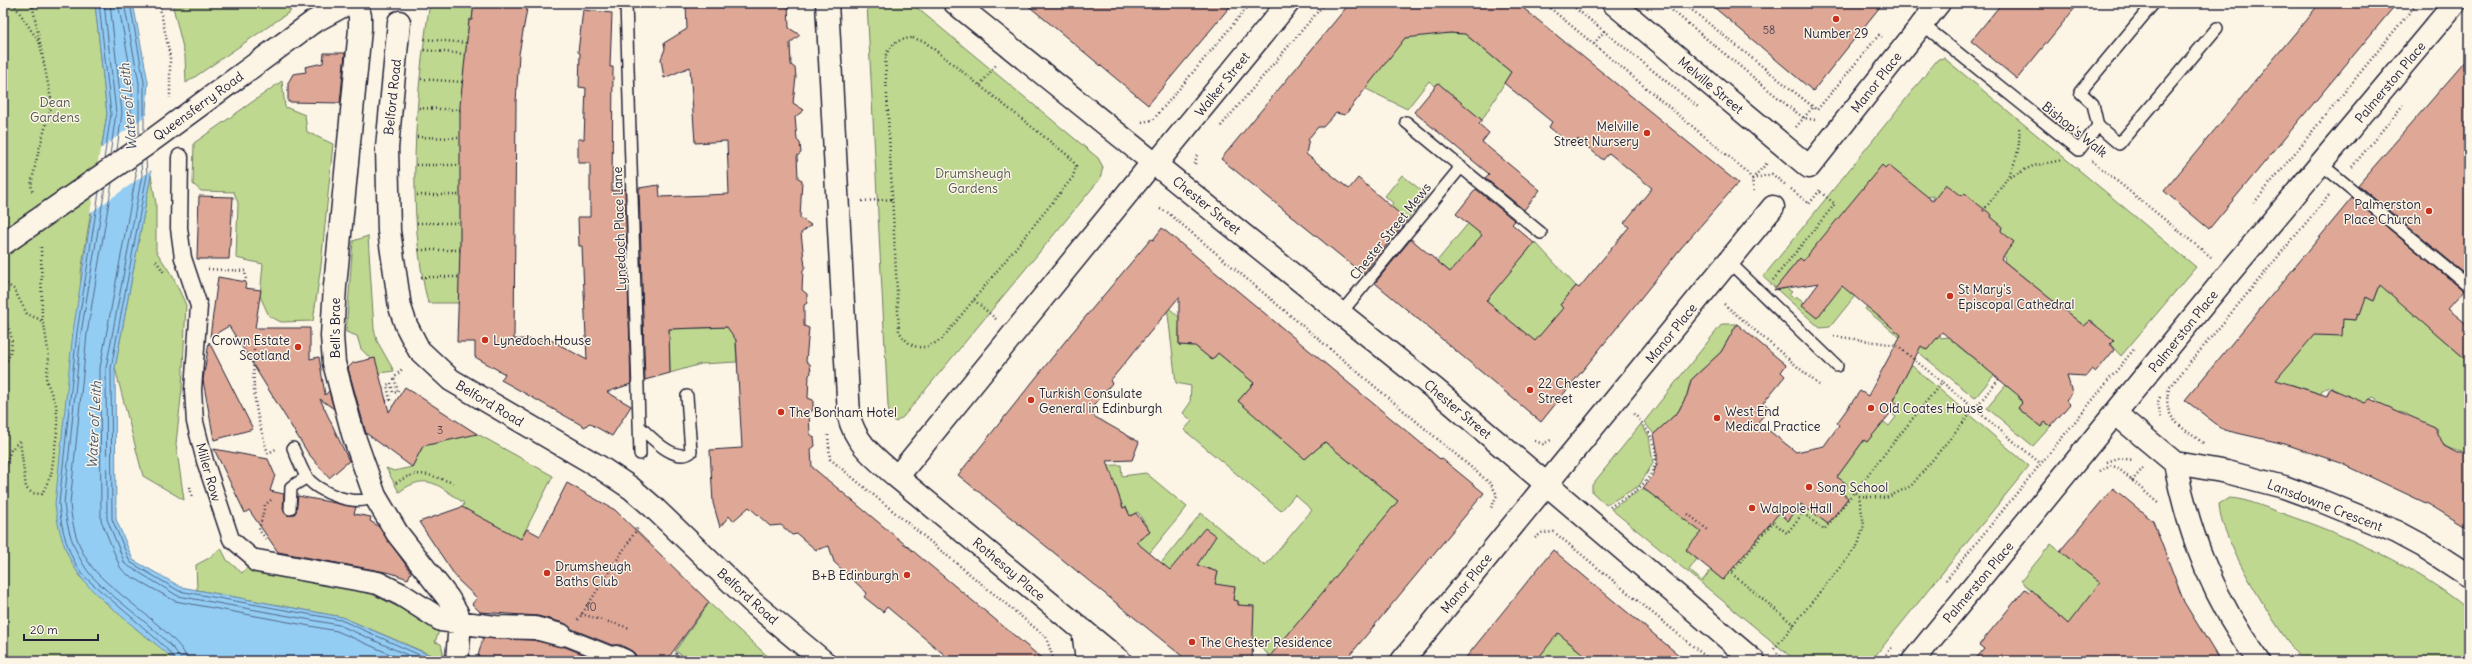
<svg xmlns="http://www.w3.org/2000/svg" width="2472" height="664" font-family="Delius,sans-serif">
	<rect width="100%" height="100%" fill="#fcf5e5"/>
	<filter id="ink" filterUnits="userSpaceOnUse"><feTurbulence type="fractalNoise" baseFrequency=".025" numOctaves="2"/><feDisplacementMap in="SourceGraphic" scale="8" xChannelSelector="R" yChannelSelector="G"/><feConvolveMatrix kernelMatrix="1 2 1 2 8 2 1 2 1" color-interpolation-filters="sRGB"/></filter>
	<g filter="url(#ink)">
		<!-- green -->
		<path fill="#bfd88f" stroke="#707d65" d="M3,3h92l12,111 -26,158 -1,305 60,55 25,18 9,11h-171z
			M172,3h108l11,8 -105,72 -1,-27z
			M430,3h44l-2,17h-3l-6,62 -4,221h-31c-22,-86 -13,-212 2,-300z
			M867,3h44l187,155 5,9 -3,12 -197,238 -7,5 -6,-4 -2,-12z
			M1461,31l50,41 -29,48 -44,-36 -3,2 -6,-5 -22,28 -51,-25c12,-14 24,-29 38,-41 11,-9 53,-11 67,-9z
			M1944,58l252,209 -75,89 -11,-12 4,-4 -5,-4 -2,3 -12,-10 2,-3 -6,-5 -7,5 -79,-64 -1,-6 -5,1 15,-15 -14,-10 1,-7 -11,-6 2,-4 -15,-9 -1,-4 -3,3 -8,-12 -3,3 -28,6 -1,-6 -7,1 -38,-32 -85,96 -3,-3 -4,4 4,4 -10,4 -4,5 4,3 -9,6v5l6,-1 5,4 -3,3 5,3 2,-2 8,6 -2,4 11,3 1,7 5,-2 21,-31 18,9 -28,35 -10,1 -57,-51 175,-218z
			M282,81l3,26 20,8 2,17 26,12 -12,121 -8,56 -32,1 -12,-6 -9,-20 3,-32 -27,-6 2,-55 -4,-11 -33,-1 -8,-7 1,-41z
			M151,175l5,29v47l17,26 13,28 -4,83 -6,56 8,56 -41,-24 -28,-108z
			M1402,175l25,20 -20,25 -9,-7 -16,3 11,-13 -8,-7z
			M1486,202l10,40 23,19 16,-19 41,44 -16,19 3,3 -24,40 -53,-47 13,-16 -44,-9 -18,-15z
			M368,236l6,93 3,12 17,30 -15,2 -8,-14 -10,-10 -4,-13 -11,-4 7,-91z
			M2371,264l37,45 61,53v92c-18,-5 -21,-4 -35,-17l4,-8 -6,-3 -28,-5 3,-8 -7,-2 -2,3 -25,-7 4,-8 -4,-2 -8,6 -31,-11 -3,-6 -9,4 -1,4 -28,-9 -30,-3 64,-64 28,2 8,-13 -21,-6 18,-6 14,6 5,-13 -19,-9z
			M1870,302l1,8 56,40 12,-18 2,6 7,-1 12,4 -3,4 37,30 -19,23 -110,-89z
			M1167,306l17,16 -5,6v17l14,1v-13l3,14 16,13 6,-7 36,30 -16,18 19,15 32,-4 -17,20 9,7 4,-4 20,24 20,-17 74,60 -125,153 -6,1 -1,-3 -16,-13 -13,-39 -5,-1 2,-13 -23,8 6,-23 -15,-4 -27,7 -15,-12 40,-50 64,53 47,-56 -17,-15 -14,16 -97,-81 8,-9 -9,-8 7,-10 1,-17 -15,-3z
			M1722,324h15l-16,28 -30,28 -4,15 -9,17 -24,22 -10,-12z
			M735,327l2,35 -36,2 -31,9 -1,-44z
			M1911,365l118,101 -158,195h-75l-185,-152 31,-20 10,5 50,37 -3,3 3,2 -11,13 -3,-2 -2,2 11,10 -8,11 13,11 9,-11 12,10 2,-3 -3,-3 57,-61 9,8 13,-17 27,20 20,-26 -7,-6 -4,-15 27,-37 3,2 14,-22 8,6 7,-9 -5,-4 6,-9 -4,-4z
			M2006,385l3,3 2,-2 10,8 -3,3 4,6 -4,6 6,4 4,-5 11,9 -4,5 6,5 4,-5 6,4 -18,20 -46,-38z
			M1641,424l8,12 4,27 -14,23 -33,19 -14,-13v-7z
			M465,427l88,49 -33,65 -5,-5 -53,-28 2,-5c-26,-17 -36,-32 -65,-11l-13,-24 8,3 18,-4 11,-21 36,-8z
			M1121,465l1,11 24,-3 41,34 -39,48 -14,-11 16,-12 -12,-20 -21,10h-10l22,-10 -3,-5 -3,1 -6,-17 -9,2 -71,-26z
			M2229,498c18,1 35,9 52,15 67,23 133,52 188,97v51h-167c-24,-31 -82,-120 -83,-157z
			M2051,544l29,23 28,15 -30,51 -57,-52z
			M221,548l6,12 15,13 8,-9 112,25 78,39 -5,14 6,2 4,17 -103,-44 -145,-27 -1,-25 13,-7z
			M709,603l64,58h-82l-16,-10z
			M1557,628l13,10 -2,4 15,12 -2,7h-45z"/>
		<!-- water -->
		<path fill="#94cdf4" stroke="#6689aa" d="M95,3h38l15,79 -2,29 5,64 -36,193 1,151 17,41 48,27 161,30 101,44h-269c-11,-13 -23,-20 -35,-30 -15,-13 -49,-40 -59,-55 -15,-21 -22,-46 -25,-72l18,-172 34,-218z"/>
		<!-- pier -->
		<path fill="#fcf5e5" d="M148,114l5,55 -63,44 10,-64z"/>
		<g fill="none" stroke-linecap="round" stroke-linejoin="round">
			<!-- shore -->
			<path stroke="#506685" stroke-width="1" d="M99,3l12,111 -7,45
				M104,3l12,110 -6,42
				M110,3l12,110 -5,37
				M118,3l15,80 -2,28 2,28
				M124,3l15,80v52
				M130,3l14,79v49
				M146,159l1,16 -36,193 1,151 18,43 49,29 162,29 92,41
				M141,163l1,12 -36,193 1,151 18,45 53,32 161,29 82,36
				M135,167l1,8 -36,193 1,152 19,47 5,6 50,28 162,30 69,30
				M112,183l-25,151 -17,170c2,22 8,45 22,63 16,23 95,72 95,94
				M105,188l-24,145 -17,171c3,24 9,46 23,66 14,22 93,73 94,91
				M99,192l-22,140 -18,172c2,24 9,53 25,72 14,14 91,75 92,85"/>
		</g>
		<!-- building -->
		<path fill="#dfa896" stroke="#22223b" d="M474,3h54l-9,51 -3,48 -2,237 37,1 36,20 -5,-114h-3l-1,-29h12v-54h-12v-24h6l2,-51 -7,-1 1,-34 -2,-1 5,-42 29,3 -2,54h3l-1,124 13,-2 6,195 -24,8 24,14 -19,30 -23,-13 -4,4 -84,-47 4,-6 -30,-17v-15h-18l3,-92v-144l9,-86h3z
			M686,3h102l1,25 11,7 -10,8 1,22 4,3 1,9 -3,26 11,7 -9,7 2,23 3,3 1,10 -4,3 1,22 4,2 -2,38 11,7 -10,8 4,34 -2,3 -1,20 5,4v9l-3,2v21l5,2 -3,33 4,3 1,9 -2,2 -1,23 5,2v10l-4,3 1,21 4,3 1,9 -4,3 1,18 233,194h-93l-65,-54 -4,5 -19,-15 3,-4 -33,-31 -5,-16 -13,4 -19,-16 -5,1 -11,-10 -11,1 -21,-19 -16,14 -4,-5 -9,11 -7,-24 -3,-53 32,-2 -6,-108 -9,-13 -58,2 1,44 -25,7 -6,-192 20,-3 1,12 69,-3 -2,-53 -32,2 -5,-76 -26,11 -3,-19 4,-10 -1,-6 23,-14z
			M1025,3h208l-85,102z
			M1350,3h167l221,180 -57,65 -140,174 -166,-139 36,-44 39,33 32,-37 -26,-21 20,-25 39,32 -3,3 22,19 -48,58 49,40 28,-33 -3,-3 16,-19 3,2 50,-61 -5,-4 28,-35 -43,-35 -6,7 -25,-21 -5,8 -24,-20 3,-5 -48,-39 7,-11 -46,-38 -15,-1 -45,5 -60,77 -9,-2 -13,14h-5l-9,11 -3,16 43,35 9,-11 49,42 -44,54 -142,-115z
			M1709,3h174l-70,88z
			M2002,3h77l-62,76 -46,-38z
			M2320,3h77l-188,226 -45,-38z
			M324,53h21l-5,50 -52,-1v-19l5,-9 13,-2 -1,-5 18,-4z
			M2469,57v220l-111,-92z
			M1438,83l44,37 -3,4 10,9 -7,9 58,48 -16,20 -39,-32 4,-4 -75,-62z
			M1882,165l3,3 3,-3 45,36 13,-17 16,12 3,-3 10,9 17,13 -1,2 11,9 -1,5 13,11 -13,17 83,67 6,-5 24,19 -4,4 4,6 -18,22 -4,-3 -6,7 -19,-1 5,18 -6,7 4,4 -19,22 -6,-4 -4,5 -23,-19 4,-5 -3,-7 -77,-64 -15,18 -6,-4 -28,54 5,4 -31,38 -3,-2 -27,37 10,7 -6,8 7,6 -20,26 -27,-20 -13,17 -9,-8 -56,67 -37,-30 15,-18 -58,-44 9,-11 5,-13v-15l-3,-15 24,-22 9,-17 4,-15 30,-28 16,-28 49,41 -5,7 4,4 -22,27 7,5 -12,14 38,30 28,-6 15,-21 -2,-2 23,-32 8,5 33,-61 -59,-49 -25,32 -15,-12 17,-23 -45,7 26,-32 3,3z
			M199,196l34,1 -4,62h-32z
			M2352,198l112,93 -16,18 21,17v36l-89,-77 -6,16 -8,-4 -6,17 -2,-1 -2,7 -13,-1 -1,17 -28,-1 -38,45 51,16 3,-8 35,15 5,-4 65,28 9,19 13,7h12v76l-39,-24 -89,-42 -56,-19 -61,-14 -39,-30z
			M1162,228l278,231 1,-1 43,35 -139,168h-79l132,-160 -73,-59 -20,17 -67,-58 16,-18 -36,-30 -6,7 -17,-14 -16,-1v-48l-69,84 2,2 -24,30 51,29 -7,18 -25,1 16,47 3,-1 4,9 6,-3 14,19 -14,10 34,28 35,-42 11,8 -19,29 21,7 -3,12 20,3 -2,13 5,1v4l16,1 -2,55h-64l-230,-186 113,-141 80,-95 2,1z
			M218,277l28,5 -1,6 16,2 -6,38h55v31l9,-2 6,38 4,-4 5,18 -14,-10 29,62 -20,17 -21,-25 -79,-127 -19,11z
			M209,342l44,87 -39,11 -11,-60z
			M375,358l14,54 16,-25 72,47 -54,12 -11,21 -46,-34 -18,-65 5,-5z
			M214,449l54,10 7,16 -5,16 14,3 -1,15 4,6h6l3,-3 2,-16 58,11 -2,7 17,3 -1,4 8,5 33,46 -3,7 -17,-6 -113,-21 -29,-42 -4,3z
			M567,483l48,27 94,92 -43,59h-29l-2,-7 -5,-4 -9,-5h-9l-40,-16 -8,-6 -26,-7 -58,-4 -8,-8 5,-6 -19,-18 -39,-58 43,-15 59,32 6,-10 13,7z
			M2113,488l40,33 31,81 36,59h-246l10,-12 -5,-4 46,-56 4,3 2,-2 37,34 32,-41 -40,-32z
			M1553,550l68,57 65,54h-105l2,-7 -25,-21 -22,28h-73z
			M483,638l50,2 32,7 35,14h-104l-18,-5z"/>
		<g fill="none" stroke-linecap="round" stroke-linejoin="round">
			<!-- service casing -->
			<g stroke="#22223b" stroke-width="14">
				<path id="service" d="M626,3l14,451
					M1922,24l157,126 19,-24 -5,-22 -13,-12 74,-89
					M1406,122l135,111
					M2098,126l21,18 98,-116
					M2321,164l148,122
					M1729,262l108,104
					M1341,313l120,-146
					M640,427c11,10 35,37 51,25l-4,-56
					M293,448c4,9 8,20 13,28 11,17 51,32 69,20
					M290,509l1,-22 16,-10"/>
			</g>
			<!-- pedestrian casing -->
			<g stroke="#22223b" stroke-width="19">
				<path id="pedestrian" d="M180,157l-1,71 4,30 16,48 -6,84 2,32 10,39 26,78 26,22
					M561,635l55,22"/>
			</g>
			<!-- minor casing -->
			<g stroke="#22223b" stroke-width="25">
				<path id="minor" d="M356,3l4,13v13l-25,257 -3,50 2,27 19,71 22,62 22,37 51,65 9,15 3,9 -3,39
					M827,3l22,413c6,28 28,43 48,61l223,184
					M1613,3l196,164 130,-164
					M399,22l-12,126 2,83 11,76 6,18 13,25 32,30 147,86 33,22 22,19 99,95 71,59
					M1156,164l132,-161
					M2116,414l59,49 52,9 57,15 30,11 83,34 26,14 46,30
					M2175,463c13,71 41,141 84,198
					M897,477l256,-315
					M257,561l121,22 24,12 39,25 54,7 40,1 26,7
					M1083,630l4,31
					M616,657l9,4
					M1402,661l371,-454"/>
			</g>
			<!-- tertiary casing -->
			<g stroke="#22223b" stroke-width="25">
				<path id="tertiary" d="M955,3l481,387 318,271
					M1913,661l317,-389 225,-269"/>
			</g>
			<!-- primary casing -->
			<g stroke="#22223b" stroke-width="25">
				<path id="primary" d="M313,22l35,-19"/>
			</g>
			<!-- path -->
			<path stroke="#22223b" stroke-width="2.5" stroke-dasharray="1 3" stroke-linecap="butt" d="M13,3l28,42
				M32,3l20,101 -14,49 -7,32 2,9
				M159,3l11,53v42
				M1544,3l202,168 6,8 2,13
				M1569,3l129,104
				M1663,3l130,107 11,8 11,2
				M1683,3l134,107 62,-75 3,2
				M913,38l12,4 146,116 5,8 -3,11 -131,162c-18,12 -31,12 -43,-8l-14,-274c6,-14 13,-18 28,-19z
				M425,39l41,4
				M1594,44l11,-14
				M424,50l41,4
				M421,79l42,3
				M980,85l16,-20
				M419,108l43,2
				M1142,122l11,-2 98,-117
				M1221,126l104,-123
				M1796,127l17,-20
				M417,137l43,1
				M2092,161l119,96
				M1195,164l2,-10
				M416,165h44
				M2352,167l51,-62
				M2010,177l23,-11 29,-6
				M1752,179l20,-5 15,12
				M1752,179l16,-17
				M1791,189l18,15 11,-14
				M417,195h43
				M862,201l31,-2
				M2254,203l163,-200
				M1160,209l7,3 324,272 6,11 -6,13
				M1983,211c22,-28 39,-48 36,-85
				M417,223h43
				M41,247l1,74
				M419,250h41
				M156,261l9,13
				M208,269l37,2 1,9
				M421,277h39
				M1773,280l62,-76 -16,-13
				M3,282l11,7 13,25 12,5 5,5 5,33 -3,23 10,25 2,20 -7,50 -9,19 -10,-1 -6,-5 -6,-48 -9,10 -8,21
				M974,300l22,19
				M1724,304l95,81
				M3,318c12,18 11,32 0,50
				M1834,336l62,9 46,37
				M254,350c-2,42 1,63 14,103l8,-4
				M2160,397l-2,5 3,18
				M386,401l4,-1 -3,-15 4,-2 2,10 5,-1 -4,-14 9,-10
				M828,435l2,24 216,178 8,24
				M1535,441l8,3 8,-4
				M2203,443c-22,-17 -42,-24 -34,-55l161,-194
				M2107,462l11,-4 16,2
				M2100,471l10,-6 8,3 41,36
				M2132,481l12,-14
				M396,483c22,-15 34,-8 57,0
				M190,487l2,10
				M1859,496l-5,-4 88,-110 98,81
				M1610,507c10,-7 23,-12 31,-21 26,-24 14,-51 -7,-72
				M1688,514l20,16
				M1535,538l7,-5 12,-1 157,129
				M266,539l-7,-9 6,-25 6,-5
				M1946,580l189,-232
				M581,614l49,14
				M578,620l61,-94
				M1794,625l-63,-52 42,-51 14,11 16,-20 21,17 30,-38
				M1774,649l84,-104 6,-20 -5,-29 27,2 25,-12 88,-107
				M1777,653l9,8
				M523,661v-2
				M672,661l4,-7 12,7
				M1881,661l12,-15"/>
			<!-- service -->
			<use href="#service" stroke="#fcf5e5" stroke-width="11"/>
			<!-- pedestrian -->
			<use href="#pedestrian" stroke="#fcf5e5" stroke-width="16"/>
			<!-- minor -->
			<use href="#minor" stroke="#fcf5e5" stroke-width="22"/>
			<!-- tertiary -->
			<use href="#tertiary" stroke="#fcf5e5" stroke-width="22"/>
			<!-- primary -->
			<use href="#primary" stroke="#fcf5e5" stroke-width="22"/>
			<!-- primary-bridge casing -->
			<g stroke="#22223b" stroke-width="25" stroke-linecap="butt">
				<path id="primary-bridge" d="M3,244l144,-100 166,-122"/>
			</g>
			<!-- primary-bridge -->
			<use href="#primary-bridge" stroke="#fcf5e5" stroke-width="22"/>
		</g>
	</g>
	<!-- markers -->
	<g fill="#c8321e" stroke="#fcf5e5" stroke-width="1.5">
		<circle cx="1836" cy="19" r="4"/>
		<circle cx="1647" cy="133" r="4"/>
		<circle cx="2429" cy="211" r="4"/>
		<circle cx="1950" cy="296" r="4"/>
		<circle cx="485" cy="340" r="4"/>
		<circle cx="298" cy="347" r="4"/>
		<circle cx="1530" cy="390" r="4"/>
		<circle cx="1031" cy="400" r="4"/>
		<circle cx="1871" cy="408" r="4"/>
		<circle cx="781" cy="412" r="4"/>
		<circle cx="1717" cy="418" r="4"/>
		<circle cx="1809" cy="487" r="4"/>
		<circle cx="1752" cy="508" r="4"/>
		<circle cx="547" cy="573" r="4"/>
		<circle cx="907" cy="575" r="4"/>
		<circle cx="1192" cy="642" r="4"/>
	</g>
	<g text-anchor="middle" stroke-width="3" stroke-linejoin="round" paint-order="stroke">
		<!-- number labels -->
		<g font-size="11" fill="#514452">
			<text x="1769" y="34">58</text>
			<text x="440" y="434">3</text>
			<text x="591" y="611">10</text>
		</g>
		<!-- poi labels -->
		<g font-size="13" fill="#22223b" stroke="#fcf5e5" text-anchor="start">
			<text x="1836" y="38" text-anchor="middle">Number 29</text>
			<text x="1639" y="131" text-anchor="end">Melville<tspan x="1639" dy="15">Street Nursery</tspan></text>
			<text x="2421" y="209" text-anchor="end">Palmerston<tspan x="2421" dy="15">Place Church</tspan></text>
			<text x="1958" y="294">St Mary's<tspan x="1958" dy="15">Episcopal Cathedral</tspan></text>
			<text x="290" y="345" text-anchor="end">Crown Estate<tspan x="290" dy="15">Scotland</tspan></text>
			<text x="493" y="345">Lynedoch House</text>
			<text x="1538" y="388">22 Chester<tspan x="1538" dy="15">Street</tspan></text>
			<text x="1039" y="398">Turkish Consulate<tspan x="1039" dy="15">General in Edinburgh</tspan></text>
			<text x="1879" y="413">Old Coates House</text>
			<text x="1725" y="416">West End<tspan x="1725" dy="15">Medical Practice</tspan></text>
			<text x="789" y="417">The Bonham Hotel</text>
			<text x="1817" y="492">Song School</text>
			<text x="1760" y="513">Walpole Hall</text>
			<text x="555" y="571">Drumsheugh<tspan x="555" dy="15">Baths Club</tspan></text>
			<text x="899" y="580" text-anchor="end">B+B Edinburgh</text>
			<text x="1200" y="647">The Chester Residence</text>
		</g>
		<!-- street labels -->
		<g font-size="13" fill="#22223b" stroke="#fcf5e5">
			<text transform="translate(1876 82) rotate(-52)" y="5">Manor Place</text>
			<text transform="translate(2390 82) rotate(-50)" y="5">Palmerston Place</text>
			<text transform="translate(1222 84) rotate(-51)" y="5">Walker Street</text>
			<text transform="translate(1711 85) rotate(40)" y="5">Melville Street</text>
			<text transform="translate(392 97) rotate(-84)" y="5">Belford Road</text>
			<text transform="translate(198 106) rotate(-36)" y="5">Queensferry Road</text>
			<text transform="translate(2075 129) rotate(39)" y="5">Bishop's Walk</text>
			<text transform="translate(1207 205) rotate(39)" y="5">Chester Street</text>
			<text transform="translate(619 229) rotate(-92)" y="5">Lynedoch Place Lane</text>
			<text transform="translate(1390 231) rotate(-51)" y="5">Chester Street Mews</text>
			<text transform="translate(335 328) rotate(-90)" y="5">Bell's Brae</text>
			<text transform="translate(2183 331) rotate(-51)" y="5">Palmerston Place</text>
			<text transform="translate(1671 333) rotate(-51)" y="5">Manor Place</text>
			<text transform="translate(490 403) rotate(31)" y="5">Belford Road</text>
			<text transform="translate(1458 409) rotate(40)" y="5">Chester Street</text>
			<text transform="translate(209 472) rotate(74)" y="5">Miller Row</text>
			<text transform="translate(2325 505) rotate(21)" y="5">Lansdowne Crescent</text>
			<text transform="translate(1009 569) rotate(40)" y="5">Rothesay Place</text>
			<text transform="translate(1978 582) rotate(-50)" y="5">Palmerston Place</text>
			<text transform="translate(1466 583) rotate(-51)" y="5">Manor Place</text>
			<text transform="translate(748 596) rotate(42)" y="5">Belford Road</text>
		</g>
		<!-- park labels -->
		<g font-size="13" fill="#515954" stroke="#fcf5e5">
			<text x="55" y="107">Dean<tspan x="55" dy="15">Gardens</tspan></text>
			<text x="973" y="178">Drumsheugh<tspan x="973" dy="15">Gardens</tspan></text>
		</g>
		<!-- water labels -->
		<g font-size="14" font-style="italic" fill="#445572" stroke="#fcf5e5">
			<text transform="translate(128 107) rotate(-95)" y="5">Water of Leith</text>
			<text transform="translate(94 425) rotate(-87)" y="5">Water of Leith</text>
		</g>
	</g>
	<!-- margin -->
	<rect width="2472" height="664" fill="none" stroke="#fcf5e5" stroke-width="16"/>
	<rect x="8" y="8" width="2456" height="648" fill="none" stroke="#22223b" stroke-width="1.5" filter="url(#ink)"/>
	<!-- scale -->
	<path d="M24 634v6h74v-6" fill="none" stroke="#22223b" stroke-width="2"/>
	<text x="30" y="634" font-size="12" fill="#22223b" stroke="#fcf5e5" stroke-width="3" paint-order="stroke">20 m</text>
</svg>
